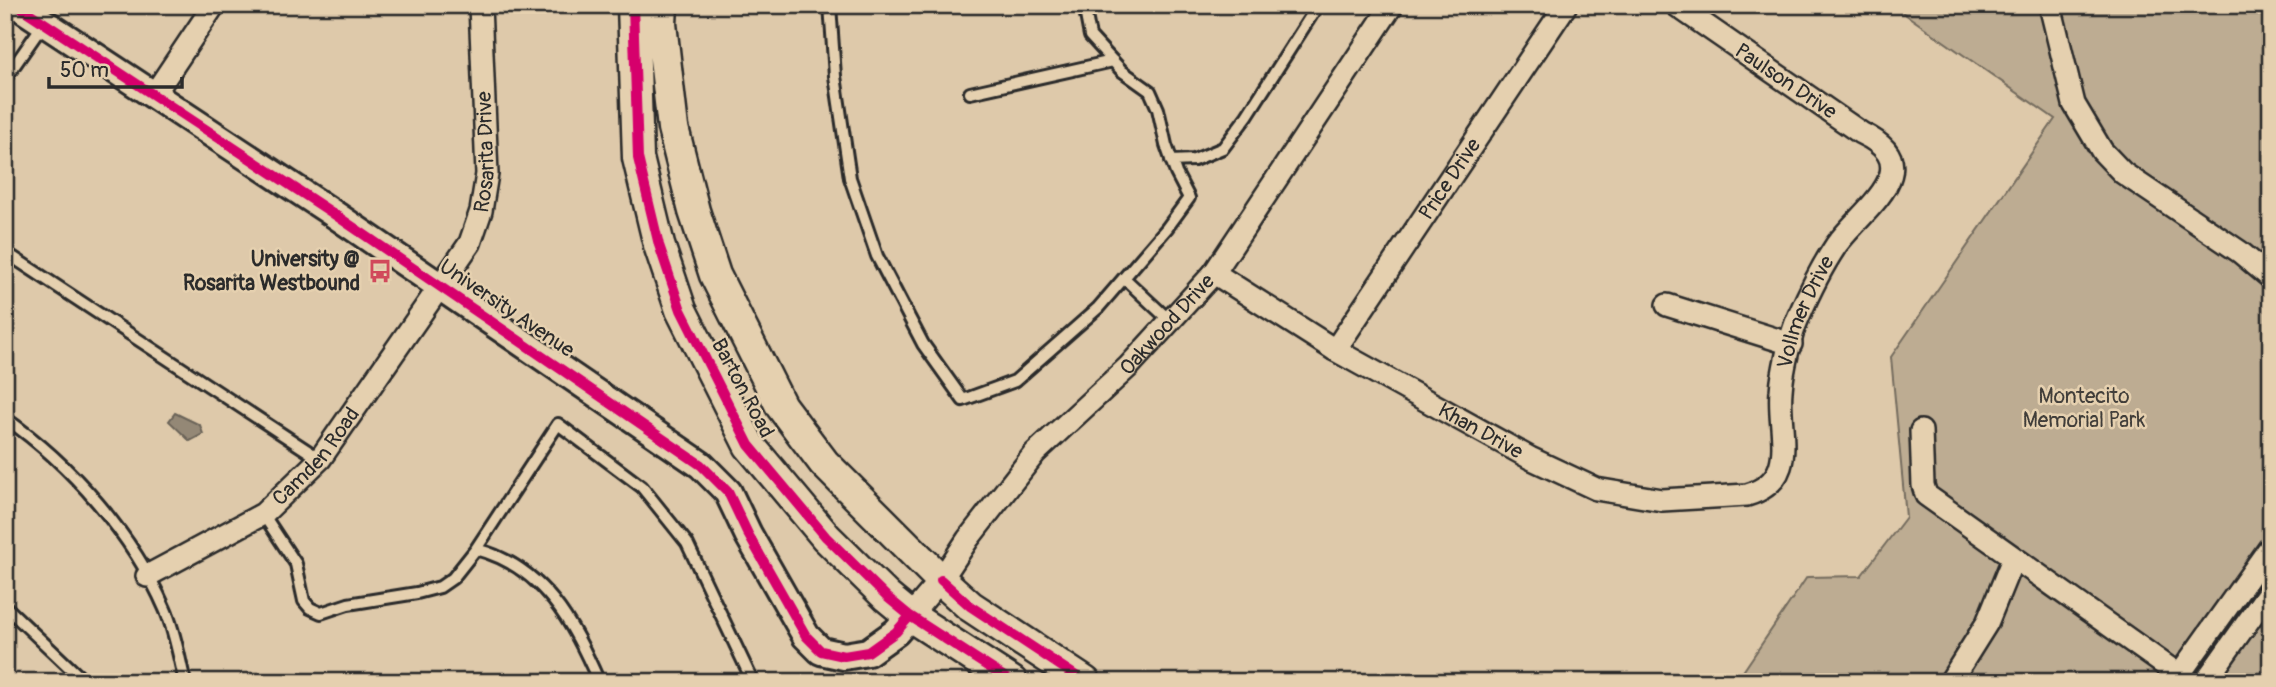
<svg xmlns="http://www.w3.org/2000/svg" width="2276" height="687" font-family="Pangolin,sans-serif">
	<rect width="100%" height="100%" fill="#dec9aa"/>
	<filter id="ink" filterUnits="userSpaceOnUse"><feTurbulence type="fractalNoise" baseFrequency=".0143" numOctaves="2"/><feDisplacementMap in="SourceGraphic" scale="14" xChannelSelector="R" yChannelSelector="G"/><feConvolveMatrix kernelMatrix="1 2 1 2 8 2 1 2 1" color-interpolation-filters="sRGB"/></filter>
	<g filter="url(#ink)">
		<!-- green -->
		<path fill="#bdac92" stroke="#746c5e" stroke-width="2" d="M1892,5h379v677h-535l71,-105 54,-1 45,-59 -15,-160 164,-238z"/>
		<!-- water -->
		<path fill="#948876" stroke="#6a6358" stroke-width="2" d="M175,413l25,12 3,9 -13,7 -21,-20z"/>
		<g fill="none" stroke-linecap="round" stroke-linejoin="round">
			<!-- service casing -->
			<g stroke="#2b2b2b" stroke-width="16">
				<path id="service" d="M830,5l5,71 15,102 27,78 46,88 40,56 52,-19 83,-73 69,-80 22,-30 -13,-25 -10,-28 -8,-36 -8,-18 -28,-20 -32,-35 -6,-31
					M5,79l39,-56
					M970,93l143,-32
					M1171,161l23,-1 29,-12 24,-32 71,-111
					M5,252l315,207
					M1124,278l46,43
					M5,418c66,46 128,117 160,191 10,22 14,49 20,73
					M263,514l33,50 8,37 6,7 11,5 27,-9 69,-11 23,-6 13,-9 23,-29c68,18 97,74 123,133
					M476,549l82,-125 84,63 45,56 66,139
					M5,606l80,76"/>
			</g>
			<!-- minor casing -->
			<g stroke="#2b2b2b" stroke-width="26">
				<g id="minor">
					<path d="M2050,5l24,99 28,47 21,22 117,79 31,26"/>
					<path d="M153,96l61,-91"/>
					<path id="s1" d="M1214,273l121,77 195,108 66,31 66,11 85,-5c54,-16 30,-64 34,-104 1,-18 10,-58 17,-73 10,-23 23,-50 37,-71 24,-36 98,-80 26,-114l-185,-128"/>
					<path d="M1667,305l124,39"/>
					<path id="s2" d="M1335,350l231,-345"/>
					<path d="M1921,431l2,54 3,10 253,180"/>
					<path id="s3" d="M147,576l116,-62 57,-55 150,-216 11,-32 6,-37 -7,-169"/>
					<path id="s4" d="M910,616l31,-36 27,-41 67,-86 93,-86 86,-94 178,-268"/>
					<path d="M1950,682l37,-59 26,-64"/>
					<path d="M2174,682l97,-136"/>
					<path d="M2205,682l66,-93"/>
				</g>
			</g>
			<!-- tertiary casing -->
			<g stroke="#2b2b2b" stroke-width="32">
				<path id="tertiary" d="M17,5l314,207 370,253 27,27 20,42 58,102 15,15 23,5 24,-4 28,-20 14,-16"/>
			</g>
			<!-- secondary casing -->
			<g stroke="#2b2b2b" stroke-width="35">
				<path id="secondary" d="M633,5l5,153 21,87 22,65 68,135 77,92 61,60 23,19 102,66
					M662,5l-1,19 12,104 21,83 21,64 66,131 43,57 117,117 29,26 115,76"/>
			</g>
			<!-- service -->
			<use href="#service" stroke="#e5d0af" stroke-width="10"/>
			<!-- minor -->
			<use href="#minor" stroke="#e5d0af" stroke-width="21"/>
			<!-- tertiary -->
			<use href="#tertiary" stroke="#e5d0af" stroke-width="26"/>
			<!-- secondary -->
			<use href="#secondary" stroke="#e5d0af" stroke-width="30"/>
			<!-- cycleway casing -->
			<g stroke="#e5d0af" stroke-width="15">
				<path id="cycleway" d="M17,5l314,207 370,253 27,27 20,42 58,102 15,15 23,5 24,-4 28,-20 14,-16
					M633,5l5,153 21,87 22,65 68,135 77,92 61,60 23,19 102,66
					M941,580l29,26 115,76"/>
			</g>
			<!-- cycleway -->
			<use href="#cycleway" stroke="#d6006c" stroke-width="10"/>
		</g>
	</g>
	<!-- icons -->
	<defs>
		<g id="bus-bare" transform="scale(1.89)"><path d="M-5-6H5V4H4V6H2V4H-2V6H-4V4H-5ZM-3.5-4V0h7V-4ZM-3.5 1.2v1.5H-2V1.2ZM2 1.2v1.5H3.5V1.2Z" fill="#d1495b" stroke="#e5d0af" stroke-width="2.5" paint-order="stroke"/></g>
	</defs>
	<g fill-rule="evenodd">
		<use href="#bus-bare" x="380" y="271"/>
	</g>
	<g text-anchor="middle" stroke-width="5" stroke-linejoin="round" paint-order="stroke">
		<!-- street labels -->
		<g font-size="21" fill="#2b2b2b" stroke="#e5d0af">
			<text transform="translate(1786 81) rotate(34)" y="7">Paulson Drive</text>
			<text dy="7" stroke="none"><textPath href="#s3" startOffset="567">Rosarita Drive</textPath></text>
			<text dy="7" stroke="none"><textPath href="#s2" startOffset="206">Price Drive</textPath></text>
			<text transform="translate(507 308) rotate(34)" y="7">University Avenue</text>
			<text dy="7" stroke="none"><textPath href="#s1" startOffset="796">Vollmer Drive</textPath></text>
			<text dy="7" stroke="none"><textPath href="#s4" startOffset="390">Oakwood Drive</textPath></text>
			<text transform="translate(743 388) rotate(62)" y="7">Barton Road</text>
			<text dy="7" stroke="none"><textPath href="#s1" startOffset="310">Khan Drive</textPath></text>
			<text dy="7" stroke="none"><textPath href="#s3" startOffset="210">Camden Road</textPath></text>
		</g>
		<!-- poi labels -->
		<g font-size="21" font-weight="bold" fill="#2b2b2b" stroke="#e5d0af" text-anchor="end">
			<text x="360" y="266">University @<tspan x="360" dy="24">Rosarita Westbound</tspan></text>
		</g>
		<!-- park labels -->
		<g font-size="21" fill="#413e3a" stroke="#e5d0af">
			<text x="2084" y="403">Montecito<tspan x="2084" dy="24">Memorial Park</tspan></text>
		</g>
	</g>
	<!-- margin -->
	<rect width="2276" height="687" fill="none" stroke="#e5d0af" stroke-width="28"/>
	<rect x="14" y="14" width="2248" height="659" fill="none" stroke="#2b2b2b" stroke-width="2.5" filter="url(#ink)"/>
	<!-- scale -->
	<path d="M49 77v10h133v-10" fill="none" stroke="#2b2b2b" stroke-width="3.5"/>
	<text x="60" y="77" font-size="21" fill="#2b2b2b" stroke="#e5d0af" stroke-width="5" paint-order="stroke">50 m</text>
</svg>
